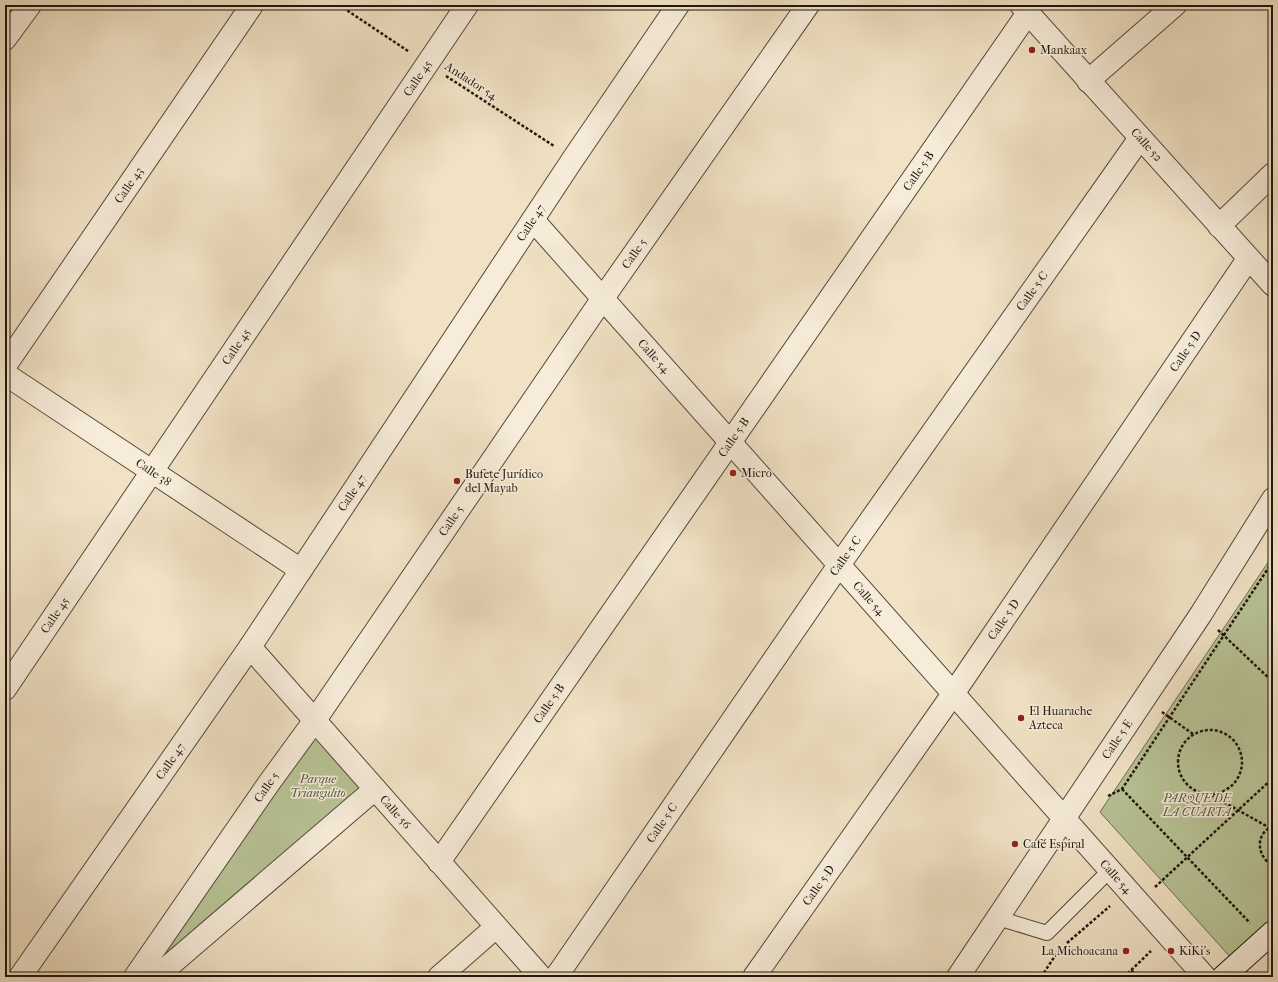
<svg xmlns="http://www.w3.org/2000/svg" width="1278" height="982" font-family="'IM FELL French Canon',serif">
	<rect width="100%" height="100%" fill="#f1e2c5"/>
	<filter id="stains"><feTurbulence type="fractalNoise" baseFrequency=".005" numOctaves="4"/><feColorMatrix values="0 0 0 0 .2 0 0 0 0 .09 0 0 0 0 .02 0 0 0 .5 -.17"/></filter>
	<radialGradient id="worn" r=".72"><stop offset=".6" stop-color="#630" stop-opacity="0"/><stop offset="1" stop-color="#630" stop-opacity=".3"/></radialGradient>
	<!-- green -->
	<path fill="#b8c396" stroke="#6c6c52" d="M1273,555v367l-42,36 -131,-146z
		M315,733l49,55 -216,184z"/>
	<g fill="none" stroke-linecap="round" stroke-linejoin="round">
		<!-- lane casing -->
		<g stroke="#54493c" stroke-width="16">
			<path id="lane" d="M998,918l49,15 63,-63"/>
		</g>
		<!-- street casing -->
		<g stroke="#54493c" stroke-width="24">
			<g id="street">
				<path id="s1" d="M1021,5l252,280"/>
				<path d="M5,39l25,-34"/>
				<path d="M1088,81l87,-76"/>
				<path id="s2" d="M533,220l672,757"/>
				<path d="M1219,226l54,-52"/>
				<path id="s3" d="M5,366l247,-361"/>
				<path id="s4" d="M5,374l296,196"/>
				<path id="s5" d="M250,647l291,330"/>
				<path id="s6" d="M5,689l462,-684"/>
				<path id="s7" d="M439,862l589,-849"/>
				<path id="s8" d="M20,977l230,-330 323,-488 105,-154"/>
				<path id="s9" d="M135,977l134,-194 46,-63 288,-422 205,-293"/>
				<path d="M156,977l219,-188"/>
				<path d="M439,977l57,-50"/>
				<path id="s10" d="M556,977l283,-412 301,-427"/>
				<path id="s11" d="M754,977l199,-283 295,-435"/>
				<path id="s12" d="M958,977l243,-363 72,-115"/>
			</g>
		</g>
		<!-- secondary casing -->
		<g stroke="#1f160e" stroke-width="24">
			<path id="secondary" d="M1223,977l50,-45"/>
		</g>
		<!-- path -->
		<path stroke="#1f160e" stroke-width="2.5" stroke-dasharray="3 2" stroke-linecap="butt" d="M339,5l69,46
			M446,76l108,70
			M1218,630l55,52
			M1162,712l31,22
			M1178 762a32 32 0 1 1 64 0a32 32 0 1 1-64 0Z
			M1122,789l128,134
			M1211,795l59,33
			M1108,796l14,-7 151,-228
			M1273,826c-19,8 -16,31 0,40
			M1155,887l118,-109
			M1269,909l4,-4
			M1067,943l43,-37
			M1131,971l14,6
			M1041,977l18,-27 -2,-1
			M1124,977l27,-26"/>
		<!-- lane -->
		<use href="#lane" stroke="#f6ecd9" stroke-width="14"/>
		<!-- street -->
		<use href="#street" stroke="#f6ecd9" stroke-width="22"/>
		<!-- secondary -->
		<use href="#secondary" stroke="#f6ecd9" stroke-width="22"/>
	</g>
	<!-- markers -->
	<g fill="#8f2418" stroke="#f6ecd9" stroke-width="1.5">
		<circle cx="1032" cy="50" r="4"/>
		<circle cx="733" cy="473" r="4"/>
		<circle cx="457" cy="481" r="4"/>
		<circle cx="1021" cy="718" r="4"/>
		<circle cx="1015" cy="844" r="4"/>
		<circle cx="1126" cy="951" r="4"/>
		<circle cx="1171" cy="951" r="4"/>
	</g>
	<g text-anchor="middle" stroke-width="3" stroke-linejoin="round" paint-order="stroke">
		<!-- poi labels -->
		<g font-size="12" fill="#1f160e" stroke="#f6ecd9" text-anchor="start">
			<text x="1040" y="54">Mankaax</text>
			<text x="741" y="477">Micro</text>
			<text x="465" y="478">Bufete Jurídico<tspan x="465" dy="14">del Mayab</tspan></text>
			<text x="1029" y="715">El Huarache<tspan x="1029" dy="14">Azteca</tspan></text>
			<text x="1023" y="848">Café Espiral</text>
			<text x="1118" y="955" text-anchor="end">La Michoacana</text>
			<text x="1179" y="955">KiKi's</text>
		</g>
		<!-- street labels -->
		<g font-size="12" fill="#1f160e" stroke="#f6ecd9">
			<text dy="4" stroke="none"><textPath href="#s6" startOffset="737">Calle 45</textPath></text>
			<text transform="translate(471 81) rotate(33)" y="4">Andador 54</text>
			<text dy="4" stroke="none"><textPath href="#s1" startOffset="188">Calle 52</textPath></text>
			<text dy="4" stroke="none"><textPath href="#s7" startOffset="841">Calle 5-B</textPath></text>
			<text dy="4" stroke="none"><textPath href="#s3" startOffset="219">Calle 43</textPath></text>
			<text dy="4" stroke="none"><textPath href="#s8" startOffset="911">Calle 47</textPath></text>
			<text dy="4" stroke="none"><textPath href="#s9" startOffset="879">Calle 5</textPath></text>
			<text dy="4" stroke="none"><textPath href="#s10" startOffset="835">Calle 5-C</textPath></text>
			<text dy="4" stroke="none"><textPath href="#s6" startOffset="413">Calle 45</textPath></text>
			<text dy="4" stroke="none"><textPath href="#s11" startOffset="760">Calle 5-D</textPath></text>
			<text dy="4" stroke="none"><textPath href="#s2" startOffset="182">Calle 54</textPath></text>
			<text dy="4" stroke="none"><textPath href="#s7" startOffset="517">Calle 5-B</textPath></text>
			<text dy="4" stroke="none"><textPath href="#s4" startOffset="178">Calle 38</textPath></text>
			<text dy="4" stroke="none"><textPath href="#s8" startOffset="587">Calle 47</textPath></text>
			<text dy="4" stroke="none"><textPath href="#s9" startOffset="555">Calle 5</textPath></text>
			<text dy="4" stroke="none"><textPath href="#s10" startOffset="511">Calle 5-C</textPath></text>
			<text dy="4" stroke="none"><textPath href="#s2" startOffset="506">Calle 54</textPath></text>
			<text dy="4" stroke="none"><textPath href="#s6" startOffset="89">Calle 45</textPath></text>
			<text dy="4" stroke="none"><textPath href="#s11" startOffset="436">Calle 5-D</textPath></text>
			<text dy="4" stroke="none"><textPath href="#s7" startOffset="193">Calle 5-B</textPath></text>
			<text dy="4" stroke="none"><textPath href="#s12" startOffset="286">Calle 5-E</textPath></text>
			<text dy="4" stroke="none"><textPath href="#s8" startOffset="263">Calle 47</textPath></text>
			<text dy="4" stroke="none"><textPath href="#s9" startOffset="231">Calle 5</textPath></text>
			<text dy="4" stroke="none"><textPath href="#s5" startOffset="220">Calle 56</textPath></text>
			<text dy="4" stroke="none"><textPath href="#s10" startOffset="187">Calle 5-C</textPath></text>
			<text dy="4" stroke="none"><textPath href="#s2" startOffset="878">Calle 54</textPath></text>
			<text dy="4" stroke="none"><textPath href="#s11" startOffset="112">Calle 5-D</textPath></text>
		</g>
		<!-- park labels -->
		<g font-size="12" font-style="italic" fill="#55533e" stroke="#f6ecd9">
			<text x="318" y="783">Parque<tspan x="318" dy="14">Triangulito</tspan></text>
			<text x="1197" y="802">PARQUE DE<tspan x="1197" dy="14">LA CUARTA</tspan></text>
		</g>
	</g>
	<!-- margin -->
	<rect width="1278" height="982" fill="none" stroke="#f1e2c5" stroke-width="20"/>
	<rect x="6" y="6" width="1266" height="970" fill="none" stroke="#1f160e" stroke-width="2"/>
	<rect x="10" y="10" width="1258" height="962" fill="none" stroke="#1f160e"/>
	<rect width="100%" height="100%" filter="url(#stains)"/>
	<rect width="100%" height="100%" fill="url(#worn)"/>
</svg>
